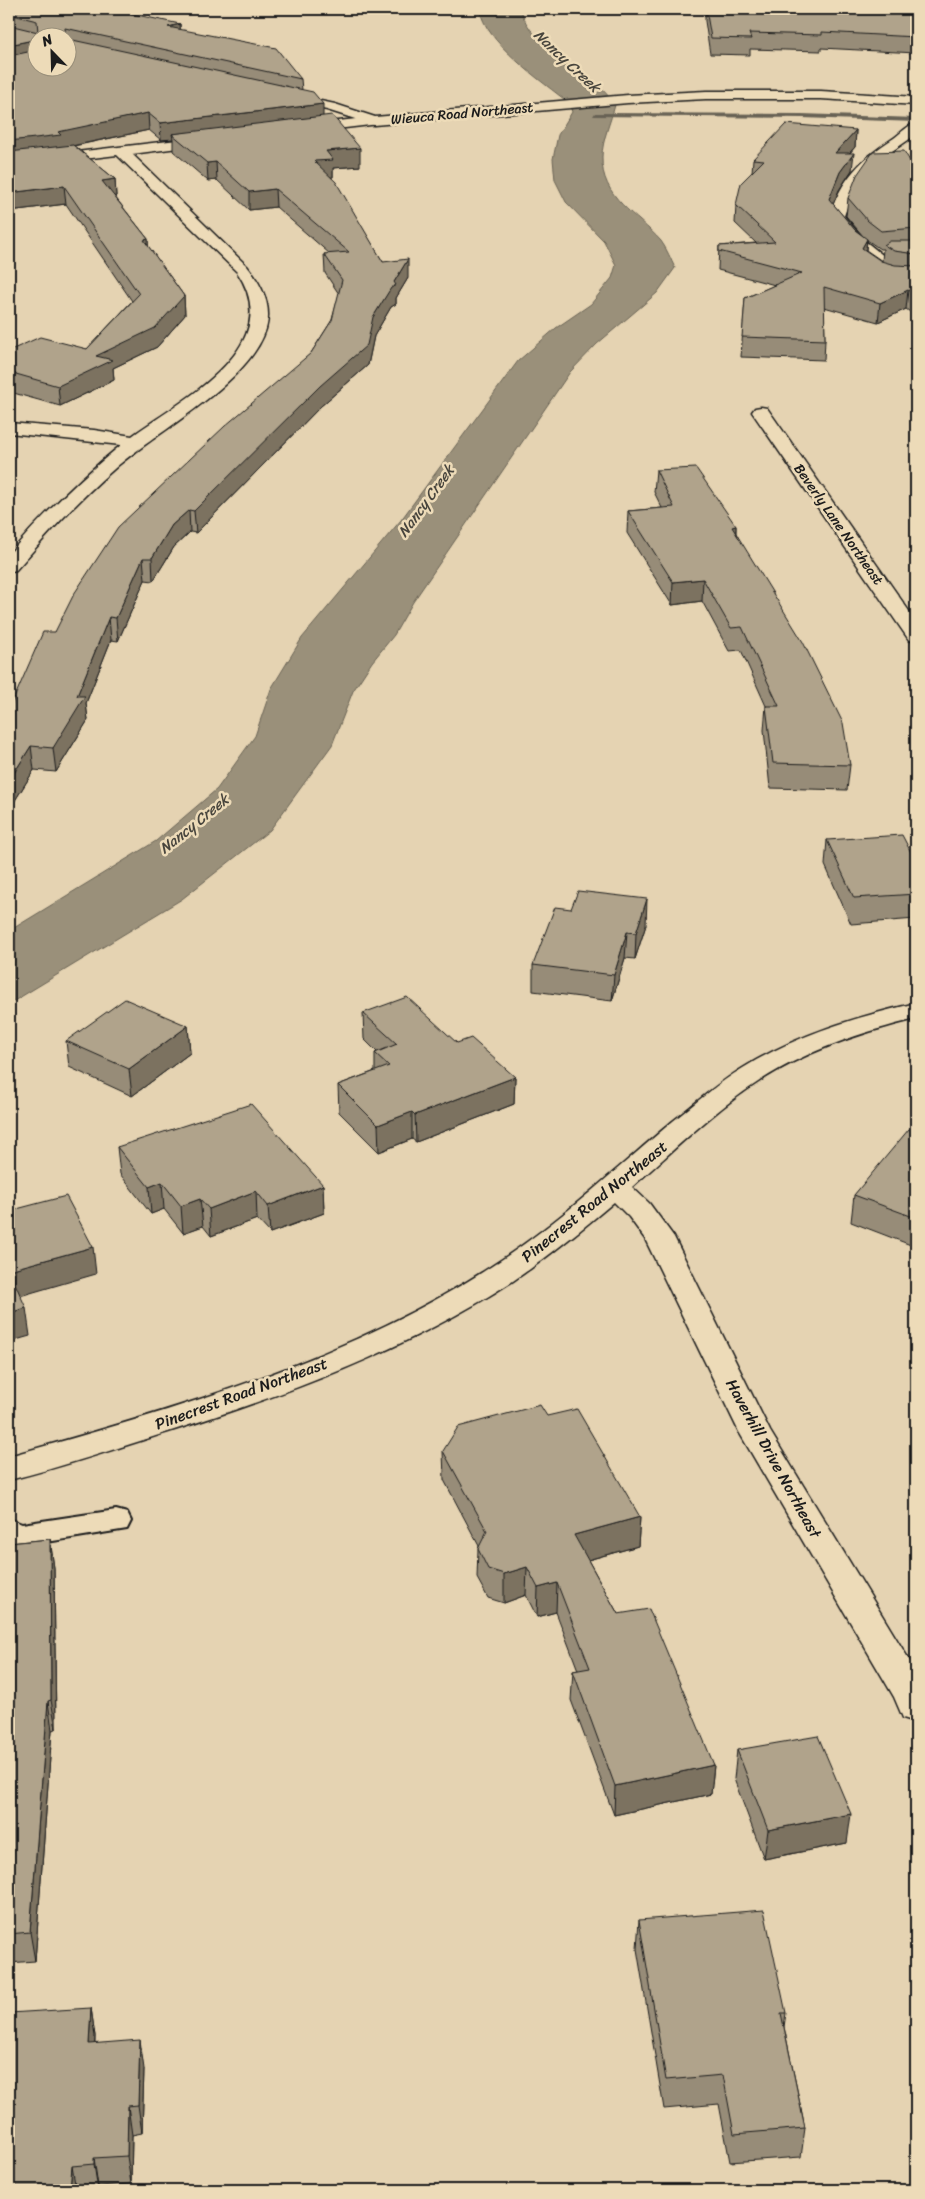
<svg xmlns="http://www.w3.org/2000/svg" width="925" height="2199" font-family="Sriracha,sans-serif">
	<rect width="100%" height="100%" fill="#e5d3b2"/>
	<filter id="ink" filterUnits="userSpaceOnUse"><feTurbulence type="fractalNoise" baseFrequency=".02" numOctaves="2"/><feDisplacementMap in="SourceGraphic" scale="10" xChannelSelector="R" yChannelSelector="G"/><feConvolveMatrix kernelMatrix="1 2 1 2 8 2 1 2 1" color-interpolation-filters="sRGB"/></filter>
	<g filter="url(#ink)">
		<!-- water -->
		<path fill="#9a907a" stroke="#686254" d="M480,9h41c7,39 72,60 94,96 -4,16 -13,35 -13,52 -1,41 35,57 59,84 6,8 10,19 14,27l-18,25 -60,51 -27,28 -157,230 -19,33 -22,27 -19,29 -21,54 -62,85 -88,69 -173,105v-73l147,-90 61,-52 38,-53 16,-47 31,-51 99,-118 117,-159 38,-33 35,-24 21,-26 4,-13 -12,-24 -38,-39 -11,-22 -2,-21 5,-24 14,-23 -3,-9c-25,-20 -86,-62 -89,-94z"/>
		<g fill="none" stroke-linecap="round" stroke-linejoin="round">
			<!-- stream -->
			<path fill="#686254" fill-rule="evenodd" d="M595,113l207,1 114,4v4l-114,-4 -209,-2z"/>
			<!-- service casing -->
			<g stroke="#1c1c1c" stroke-width="4">
				<path id="service" d="M116,1510l11,3 4,8 -4,8 -111,18 -7,-2v-26l13,5z"/>
			</g>
			<!-- minor casing -->
			<g stroke="#1c1c1c" stroke-width="3">
				<path id="minor" d="M374,117l7,4 -2,3 -76,9 -7,-4 7,-4z
					M916,123v11c-11,9 -23,16 -35,24 -19,14 -30,36 -37,58l21,25 20,16 -3,3c-17,5 -44,-30 -53,-44 14,-39 31,-56 65,-78 7,-5 14,-13 22,-15z
					M211,136l7,4 -2,3 -84,11 115,112c14,18 26,39 19,63 -16,53 -110,103 -152,140 -36,31 -67,66 -98,101l-7,2v-18c34,-39 71,-76 112,-109l-112,-12v-10l85,7 38,6c51,-37 156,-89 105,-164l-120,-117 -108,13v-8z
					M761,407l6,1 149,213v21l-7,-2 -157,-228 3,-4z
					M916,1003v16c-54,13 -108,31 -155,61 -47,30 -87,70 -129,107l17,16 25,34 96,194 146,240v51l-13,-4 -9,-21 -155,-265 -94,-193 -16,-22 -15,-15c-33,28 -66,55 -101,79 -106,69 -226,113 -345,151 -53,17 -106,35 -159,48v-24c163,-45 340,-97 483,-190 65,-42 122,-95 181,-145 23,-18 45,-38 70,-53 53,-33 113,-51 173,-65z"/>
			</g>
			<!-- tertiary casing -->
			<g stroke="#1c1c1c" stroke-width="3">
				<path id="tertiary" d="M706,91h115l95,6v8l-95,-6h-115l-78,4 -254,22 -47,-15 -45,-9 -2,-3 7,-4 48,10 40,13 253,-22z"/>
			</g>
			<!-- service -->
			<use href="#service" fill="#eddbb8" fill-rule="evenodd"/>
			<!-- minor -->
			<use href="#minor" fill="#eddbb8" fill-rule="evenodd"/>
			<!-- tertiary -->
			<use href="#tertiary" fill="#eddbb8" fill-rule="evenodd"/>
		</g>
		<!-- wall -->
		<path fill="#978c78" stroke="#1c1c1c" fill-rule="evenodd" d="M9,9l171,15v6l121,49 1,11 21,26 37,50 -27,2v9h-2l52,85 25,16 -12,20v6l-5,3 -17,29 -6,29 -47,41 -125,127 -6,-1 -16,15 -21,34 -8,-1 -27,61 -7,-1 -25,63 2,17 -32,52 -22,-2 -25,40v-100l46,-78 256,-279 21,-33 7,-26 -14,-21 -1,-19h6l-54,-47 -27,3 -32,-30 -9,1 -35,-30v-12l-12,1 -12,-10 -75,16 41,33 1,17 -1,1 33,42v7l36,50 1,19 -28,32 -44,21 1,12 -54,26 -50,-14 -1,3v-45l78,-1 45,-48 -66,-97 -57,7zM38,38h30v30z
			M705,9h211v44l-95,-5v3l-71,-2v6l-40,-1 -5,-33z
			M856,130l-1,17 -5,6 2,17 -13,20 -6,14 22,26 8,6 -17,-20 2,-18 68,-27v145l-10,-7 -28,13 -54,-15 1,33 -1,20 -83,-3 4,-59 30,-13 -57,-15 1,-24 37,-3 -21,-20 1,-18 16,-33 1,-13zM867,240l13,9h3l-1,12 -16,-11z
			M656,470l80,56v7l114,232 -3,25 -77,-2 -6,-58 2,-24 -25,-56 -12,1 -27,-50 -30,4 -45,-72 1,-22 34,-3 -8,-16z
			M827,840l89,22v57l-65,5 -26,-59z
			M646,925l-11,34 -10,-1 -13,43 -79,-10v-26z
			M363,1013l94,30 58,34 -1,27 -98,38 -4,-3 -33,13 -40,-40 -1,-27 37,-14v-18l2,-1 -13,-13z
			M188,1026l2,27 -58,43 -63,-29 -3,-26z
			M916,1131v116l-65,-25 3,-27z
			M117,1147l206,38 1,28 -54,20 -13,-14 -46,17 -8,-10 -20,7 -19,-24 -13,5 -31,-40z
			M547,1416l93,101 -2,29 -50,14 30,54 96,151 -3,29 -97,21 -43,-115 2,-29 5,-1 -22,-58 -19,5 -11,-22 -22,8 -16,-5 -11,-20 1,-29 1,-3 -35,-66 -1,-29z
			M50,1539l4,29 2,161 -4,1 -17,231 -26,2v-420z
			M737,1750l110,93 -83,16 -30,-80z
			M639,1920l147,93 -2,14 21,101 -4,29 -71,5 -11,-58 -55,5 -27,-160z
			M91,2008l4,28v8l49,25 -2,64 -10,2 -1,49 -33,2v4h-89z"/>
		<!-- shaded-wall -->
		<path fill="#7b7261" stroke="#1c1c1c" d="M180,24l1,15 -13,-12z
			M38,39v16l-29,6v-16z
			M323,104v17l-151,13 1,5 -12,1 -1,-17z
			M148,113l1,17 -140,29v-18z
			M856,130l-1,17 -22,23 2,-17z
			M360,148v18l-27,2v9l-18,2 -1,-18 12,-10z
			M854,153l-2,17 -13,20 -11,27 1,-18 11,-27z
			M216,162l1,18 -9,1 -1,-18z
			M115,179l1,17 -12,2 -2,-17z
			M64,186l2,18 -57,7v-18z
			M275,189l1,18 -27,3v-18z
			M148,239l1,19 -5,-18z
			M867,239l-2,18 -3,-9z
			M408,259v19l-12,20v6l-5,3 -17,29 -6,29 -47,41 -125,127 -2,-22 179,-194z
			M908,290l-2,19 -28,13 2,-19z
			M184,296l1,19 -28,32 -44,21 1,12 -54,26 -2,-20 38,-30z
			M9,380l1,12 -1,3z
			M189,510l1,22 -16,15 -21,34 -1,-23 20,-33z
			M736,526l-1,22 -3,-21z
			M143,558l2,22 -27,61 -2,-23z
			M703,579l-1,22 -30,4 1,-23z
			M109,617l2,23 -25,63 2,17 -32,52 -3,-24 24,-52z
			M31,746l3,24 -25,40v-29z
			M647,899l-1,26 -11,34 1,-26z
			M627,932l-2,26 -13,43 2,-26z
			M188,1026l2,27 -58,43 -3,-27z
			M515,1077l-1,27 -98,38 -1,-27z
			M412,1112v27l-33,13 -1,-27z
			M162,1182l2,27 -13,5 -2,-27z
			M323,1185l1,28 -54,20 -2,-27z
			M256,1191l1,28 -46,17 -2,-27z
			M200,1199l3,27 -20,7 -2,-27z
			M93,1247l3,27 -83,24 -4,-28z
			M26,1308l4,28 -21,6v-29z
			M640,1517l-2,29 -65,18 1,-29z
			M50,1539l4,29 2,161 -5,-29z
			M527,1567l-1,28 -22,8v-29z
			M557,1583l-1,29 -19,5 1,-29z
			M48,1701l4,29 -17,231 -5,-29z
			M714,1765l-3,29 -97,21 1,-29z
			M851,1814l-4,29 -83,16 4,-29z
			M91,2008l4,28 -2,37 -4,-29z
			M140,2040l4,29 -2,64 -4,-28z
			M128,2106l4,29 -1,49 -4,-28z
			M94,2158l4,28v4l-4,-26z
			M72,2166l4,24h-6z"/>
		<!-- building -->
		<path fill="#b0a38b" stroke="#1c1c1c" d="M9,9h99l72,15 -12,3 108,21 25,31 -236,-51 1,10h-28v1l-29,6v-20l29,7 -1,-11 -28,-7z
			M706,9h210v28l-94,-5v3l-73,-2 2,6 -40,-1z
			M68,39l245,53 10,12 -163,19 -12,-10 -90,19 3,3 -52,6v-85l28,-6 1,-9v27h30z
			M332,115l28,33 -34,3 7,9 -19,1 22,21 47,80 25,-3 -14,23 2,3 -5,3 -18,29 -6,28 -47,41 -126,125 -5,-1 -17,15 -20,33h-9l-27,60 -7,-1 -32,79h8l-32,52 -22,-2 -22,35v-71l34,-78h12l19,-38 44,-67 107,-101 86,-73 21,-33 10,-40 -18,-26 25,-2 -74,-63 -26,3 -33,-30 -9,1 -35,-29z
			M786,124l70,6 -21,23h19l-14,19 -11,27 26,31 12,9 -5,9 19,13 14,4 21,1v29l-8,-5 -28,13 -56,-16 1,53 -83,-3 3,-39 57,-25 -83,-22v-5l56,-4 -39,-37 5,-22 23,-23 -11,-1z
			M73,145l42,34 -13,2 46,58 -4,1 40,56 -29,32 -59,28 17,4 -55,26 -49,-14v-22h2l29,-13 47,12 52,-55 -75,-108 -55,7v-41z
			M904,151l12,20v57l-35,3 -13,-10 -20,-23 9,-23 16,-23z
			M890,241h26v13l-22,-3 -10,-6z
			M696,468l40,58 -4,1 71,115 40,81 7,42 -77,-2 -7,-57h13l-37,-79 -11,1 -28,-49 -30,3 -45,-71 46,-4 -18,-37z
			M902,835l14,27v32l-62,4 -27,-58z
			M578,891l69,8 -11,34 -9,-1 -13,43 -81,-10 22,-58 16,2z
			M407,997l50,46 14,-5 44,39 -100,38 -3,-3 -34,13 -40,-40 51,-19 -14,-13 22,-9 -34,-31z
			M125,999l63,27 -59,43 -63,-28z
			M251,1104l72,81 -55,21 -12,-15 -47,18 -9,-10 -19,7 -19,-24 -13,5 -32,-40z
			M909,1129l7,2v87l-62,-23z
			M66,1196l27,51 -84,23 17,38 -17,5v-102z
			M540,1405l7,11 30,-7 63,108 -66,18 44,79 31,-5 65,156 -99,21 -42,-115 17,-3 -33,-85 -19,5 -11,-21 -23,7 -16,-5 -10,-20 9,-18 -44,-80 15,-24z
			M50,1539l1,161 -3,1 -18,231 -21,2v-391z
			M818,1736l33,78 -83,16 -31,-80z
			M764,1910l22,103h-5l24,115 -71,6 -11,-59 -57,5 -27,-160z
			M91,2008l-2,36 51,-4 -2,65 -10,1 -1,50 -33,2v6l-22,2 -2,24h-61v-177z"/>
	</g>
	<g text-anchor="middle" stroke-width="5" stroke-linejoin="round" paint-order="stroke">
		<!-- far-street labels -->
		<g font-size="14" fill="#1c1c1c" stroke="#eddbb8">
			<text transform="translate(462 113) rotate(-5)" y="5">Wieuca Road Northeast</text>
			<text transform="translate(839 524) rotate(55)" y="5">Beverly Lane Northeast</text>
		</g>
		<!-- far-water labels -->
		<g font-size="15" font-style="italic" fill="#48453d" stroke="#eddbb8">
			<text transform="translate(567 61) rotate(43)" y="5">Nancy Creek</text>
			<text transform="translate(426 501) rotate(-54)" y="5">Nancy Creek</text>
			<text transform="translate(194 824) rotate(-39)" y="5">Nancy Creek</text>
		</g>
		<!-- street labels -->
		<g font-size="16" fill="#1c1c1c" stroke="#eddbb8">
			<text transform="translate(594 1201) rotate(-39)" y="6">Pinecrest Road Northeast</text>
			<text transform="translate(241 1393) rotate(-20)" y="6">Pinecrest Road Northeast</text>
			<text transform="translate(774 1458) rotate(61)" y="6">Haverhill Drive Northeast</text>
		</g>
	</g>
	<!-- margin -->
	<rect width="925" height="2199" fill="none" stroke="#eddbb8" stroke-width="30"/>
	<rect x="15" y="15" width="895" height="2169" fill="none" stroke="#1c1c1c" stroke-width="2" filter="url(#ink)"/>
	<!-- north arrow -->
	<g transform="translate(52 52) rotate(337)"><circle r="24" fill="#eddbb8" stroke="#998f7a"/>
	<path d="M0-4L9 19L0 12L-9 19Z" fill="#1c1c1c"/>
	<text y="-8" font-size="14" font-weight="bold" text-anchor="middle" fill="#1c1c1c">N</text>
	</g>
</svg>
